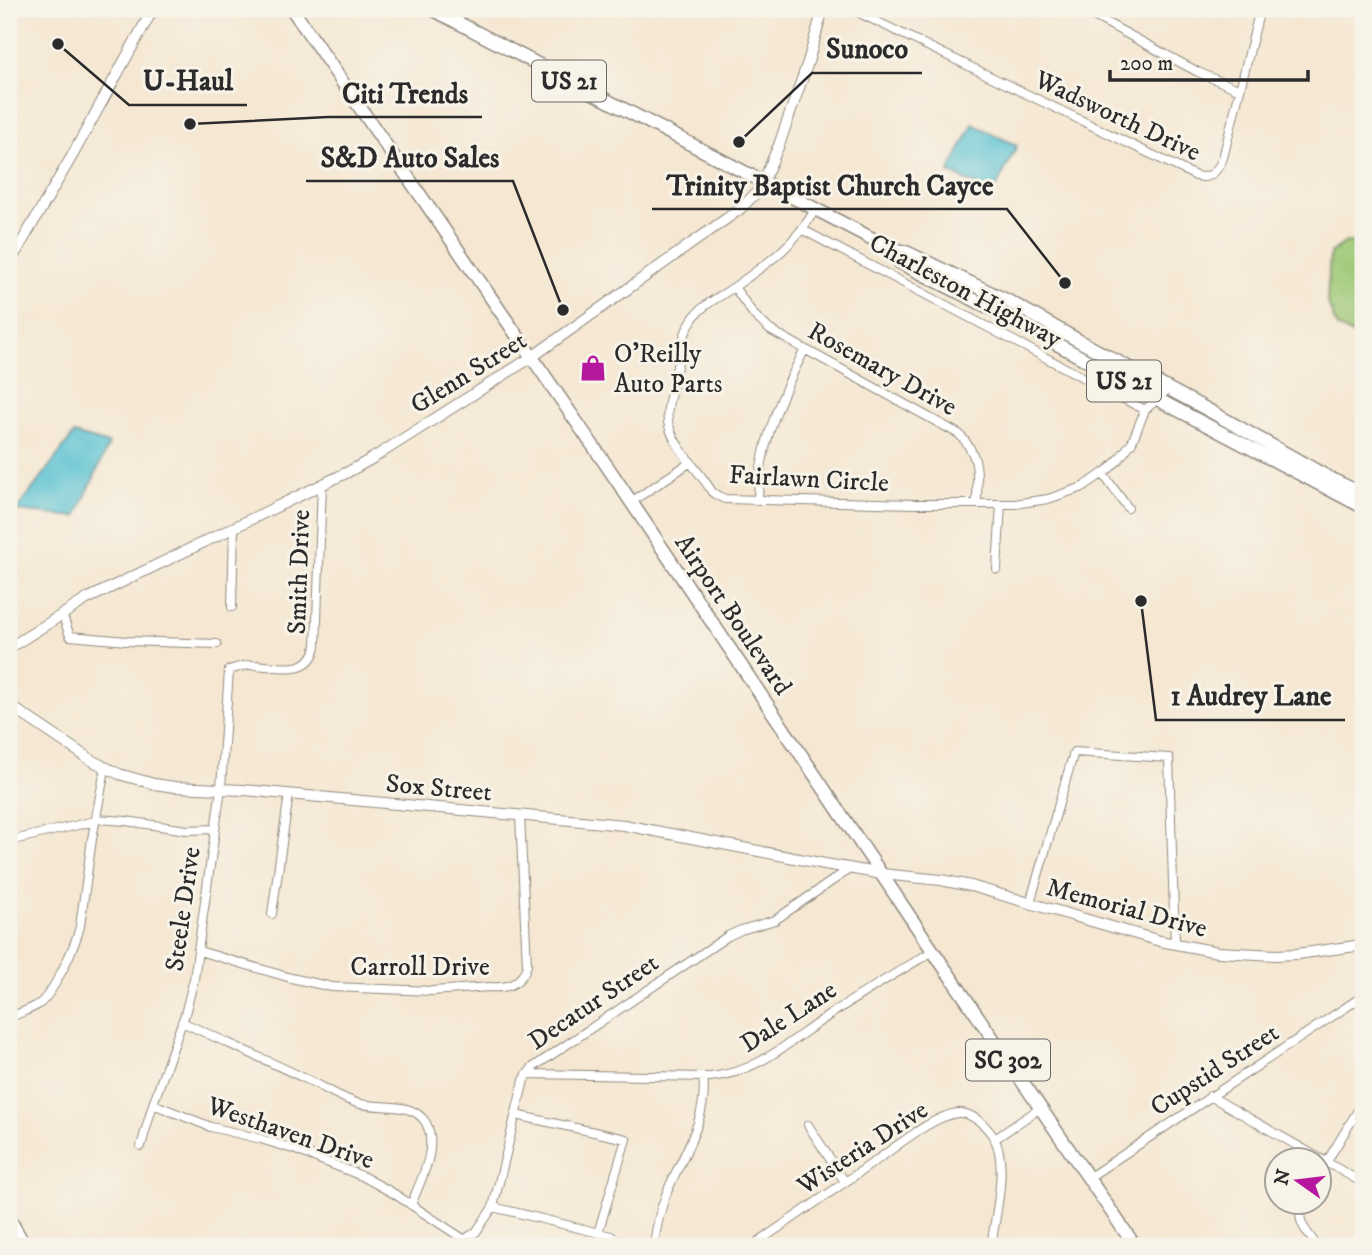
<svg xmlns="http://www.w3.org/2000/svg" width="1372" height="1255" font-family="'IM FELL DW Pica',serif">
	<rect width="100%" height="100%" fill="#f7f3e8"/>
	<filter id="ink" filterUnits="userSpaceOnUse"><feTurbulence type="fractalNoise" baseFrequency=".0143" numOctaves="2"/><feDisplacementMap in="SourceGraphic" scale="14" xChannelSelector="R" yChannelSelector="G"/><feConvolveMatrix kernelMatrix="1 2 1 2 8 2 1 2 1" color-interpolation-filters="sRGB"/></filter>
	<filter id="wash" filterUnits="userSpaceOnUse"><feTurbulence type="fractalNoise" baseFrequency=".00686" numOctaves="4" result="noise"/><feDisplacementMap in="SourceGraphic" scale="28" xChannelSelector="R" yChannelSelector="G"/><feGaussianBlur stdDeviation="1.57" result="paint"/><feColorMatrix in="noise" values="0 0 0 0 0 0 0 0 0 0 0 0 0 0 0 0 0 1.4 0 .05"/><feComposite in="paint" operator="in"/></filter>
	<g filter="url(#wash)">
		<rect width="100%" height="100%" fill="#f5e7d2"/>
		<!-- green -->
		<path fill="#9cc774" stroke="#647950" stroke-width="2" d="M1346,242l17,2v96l-26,-13 -10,-26 3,-48z"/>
		<!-- water -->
		<path fill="#57c1d2" stroke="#41767e" stroke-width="2" d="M973,124l44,22 -24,48 -44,-22z
			M74,434l35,10 -33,73 -60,-6z"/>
	</g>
	<g filter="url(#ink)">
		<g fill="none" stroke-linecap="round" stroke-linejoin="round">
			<!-- minor casing -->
			<g stroke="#90897e" stroke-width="10">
				<path id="minor" d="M851,9l345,167c15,4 21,-5 27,-18l37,-149
					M1087,9l5,6 106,57 42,18
					M815,210c-22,37 -47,53 -81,77 -14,10 -33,18 -42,33 -11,16 -14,43 -18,62 -4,15 -10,33 -4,47 8,23 30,42 42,63l6,4 7,3 189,5h100l34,-5 35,-12 26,-18 10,-10 13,-17 13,-32 23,-21
					M803,230l342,180
					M734,287l20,28 16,15 189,104c22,23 18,39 18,69
					M1103,474l25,34
					M758,499c1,-52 23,-104 47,-150
					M631,502l60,-40
					M997,569l4,-65
					M232,607l2,-80
					M62,614l8,22 57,5 90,3
					M96,819l30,2 61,9 28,-1
					M9,841l86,-20
					M1030,903l44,-151 95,6 6,186
					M272,914l17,-120
					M199,951l92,27 41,9 100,4 58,-4c18,2 32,-4 37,-22l-7,-150
					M9,1018c9,-5 21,-8 30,-14 15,-11 37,-60 41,-78l12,-87 13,-70
					M182,1022c41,19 82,37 122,56 16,7 38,21 53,25 22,7 56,-3 69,20 13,25 -6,58 -15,82
					M527,1074l183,3c47,-4 80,-36 118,-61 34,-23 70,-44 105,-65
					M1210,1096l153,87
					M153,1104l58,23 50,12 35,11 66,26 31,17 72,47
					M516,1115l110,24 -28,94
					M808,1125l37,57
					M995,1139l45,-31
					M141,1146l12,-42 32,-90 9,-35 27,-191 8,-118c7,-2 15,-5 23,-5 23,0 58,13 64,-19l6,-161
					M1320,1173l43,-71
					M1088,1178l275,-182
					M1303,1202c-8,20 3,28 14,44
					M493,1207l118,29 14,10
					M454,1246l22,-14 17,-25 31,-127 8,-12 196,-132 13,-6 34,-10 76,-52
					M654,1246c2,-19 6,-36 13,-54 15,-36 42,-74 36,-115
					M752,1246c44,-30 88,-60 132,-91 18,-13 52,-40 74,-42 15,-1 31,15 37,27 13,25 0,79 -4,106"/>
			</g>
			<!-- tertiary casing -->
			<g stroke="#90897e" stroke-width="12">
				<path id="tertiary" d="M9,264l63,-108 81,-147
					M9,648l78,-49 261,-127 25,-14 159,-101 208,-148 20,-20 19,-44 29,-83 15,-53
					M9,705l82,55 28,14 35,10 21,3 69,3 380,35 201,39 57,10 59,6 30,6 189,55 58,11 58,3 21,-1 66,-9"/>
			</g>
			<!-- secondary casing -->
			<g stroke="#90897e" stroke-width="13">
				<path id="secondary" d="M9,1216l17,30"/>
			</g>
			<!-- primary casing -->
			<g stroke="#90897e" stroke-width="15">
				<path id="primary" d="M292,9l317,460 324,482 202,295
					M432,9l458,239 16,4 106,51 71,40 127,68 123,69 30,14
					M890,248l9,14 105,53 153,84 206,108"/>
			</g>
			<!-- minor -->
			<use href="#minor" stroke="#fff" stroke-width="8"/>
			<!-- tertiary -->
			<use href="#tertiary" stroke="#fff" stroke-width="10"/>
			<!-- secondary -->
			<use href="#secondary" stroke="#fff" stroke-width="10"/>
			<!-- primary -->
			<use href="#primary" stroke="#fff" stroke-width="12"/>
		</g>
	</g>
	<!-- icons -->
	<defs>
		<g id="shop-bare" transform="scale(2.1)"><path d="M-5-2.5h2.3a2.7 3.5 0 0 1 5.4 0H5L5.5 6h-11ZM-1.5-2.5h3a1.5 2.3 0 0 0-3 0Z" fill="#b5179e" stroke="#f7f3e8" stroke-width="2.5" paint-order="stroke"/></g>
	</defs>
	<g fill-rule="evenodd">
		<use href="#shop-bare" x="593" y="368"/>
	</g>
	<g text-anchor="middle" stroke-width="6" stroke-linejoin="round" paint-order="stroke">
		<!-- shield labels -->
		<g fill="#f7f3e8" stroke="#686764" stroke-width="2">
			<rect x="532" y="60.5" width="74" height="41" rx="5"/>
			<rect x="1087" y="360.5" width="74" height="41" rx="5"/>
			<rect x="966" y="1039.5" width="84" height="41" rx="5"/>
		</g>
		<g font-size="24" font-weight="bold" fill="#2b2b2b">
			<text x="569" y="89">US 21</text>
			<text x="1124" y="389">US 21</text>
			<text x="1008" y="1068">SC 302</text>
		</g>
		<!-- street labels -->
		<g font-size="26" fill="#2b2b2b" stroke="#f7f3e8">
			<text transform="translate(1118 115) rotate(25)" y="9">Wadsworth Drive</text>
			<text transform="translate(966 290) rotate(28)" y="9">Charleston Highway</text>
			<text transform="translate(883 368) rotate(29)" y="9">Rosemary Drive</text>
			<text transform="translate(468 372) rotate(-32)" y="9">Glenn Street</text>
			<text transform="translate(809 478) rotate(3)" y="9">Fairlawn Circle</text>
			<text transform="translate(298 572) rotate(-88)" y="9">Smith Drive</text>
			<text transform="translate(734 614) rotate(56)" y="9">Airport Boulevard</text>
			<text transform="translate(439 787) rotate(5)" y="9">Sox Street</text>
			<text transform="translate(1127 907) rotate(15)" y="9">Memorial Drive</text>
			<text transform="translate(182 909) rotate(-82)" y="9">Steele Drive</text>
			<text x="420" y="975">Carroll Drive</text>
			<text transform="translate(593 1001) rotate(-34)" y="9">Decatur Street</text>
			<text transform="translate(788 1016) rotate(-33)" y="9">Dale Lane</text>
			<text transform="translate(1214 1069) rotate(-33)" y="9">Cupstid Street</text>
			<text transform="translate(291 1132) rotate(19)" y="9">Westhaven Drive</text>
			<text transform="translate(862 1147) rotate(-33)" y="9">Wisteria Drive</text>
		</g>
		<!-- poi labels -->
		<g font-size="26" fill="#2b2b2b" stroke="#f7f3e8" text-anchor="start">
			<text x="614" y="362">O'Reilly<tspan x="614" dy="30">Auto Parts</tspan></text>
		</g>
	</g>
	<!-- callouts -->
	<path fill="none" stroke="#2b2b2b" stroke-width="2.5" d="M739 142L812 73H922M58 44L129 105H247M190 124L328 117H482M563 310L513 181H306M1065 283L1007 209H652M1141 601L1156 720H1345"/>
	<g fill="#2b2b2b" stroke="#f7f3e8" stroke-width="2.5">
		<circle cx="739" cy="142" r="7"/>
		<circle cx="58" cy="44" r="7"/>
		<circle cx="190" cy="124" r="7"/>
		<circle cx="563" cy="310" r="7"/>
		<circle cx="1065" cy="283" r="7"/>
		<circle cx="1141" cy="601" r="7"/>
	</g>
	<g font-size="28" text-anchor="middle" font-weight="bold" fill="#2b2b2b" stroke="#f7f3e8" stroke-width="6" stroke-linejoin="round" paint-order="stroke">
		<text x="867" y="58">Sunoco</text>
		<text x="188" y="90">U-Haul</text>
		<text x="405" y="103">Citi Trends</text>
		<text x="410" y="167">S&amp;D Auto Sales</text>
		<text x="830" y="195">Trinity Baptist Church Cayce</text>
		<text x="1251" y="705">1 Audrey Lane</text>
	</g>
	<!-- margin -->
	<rect width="1372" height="1255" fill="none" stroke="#f7f3e8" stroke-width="35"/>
	<!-- north arrow -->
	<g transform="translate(1298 1181) rotate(284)"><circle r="33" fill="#f7f3e8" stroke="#a5a39c" stroke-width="2"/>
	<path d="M0-5L12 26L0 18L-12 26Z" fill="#b5179e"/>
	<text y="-10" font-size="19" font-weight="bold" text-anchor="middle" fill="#2b2b2b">N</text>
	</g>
	<!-- scale -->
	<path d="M1110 70v10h198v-10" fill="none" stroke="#2b2b2b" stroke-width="3.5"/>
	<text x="1120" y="70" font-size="21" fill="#2b2b2b" stroke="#f7f3e8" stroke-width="5" paint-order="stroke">200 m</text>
</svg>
